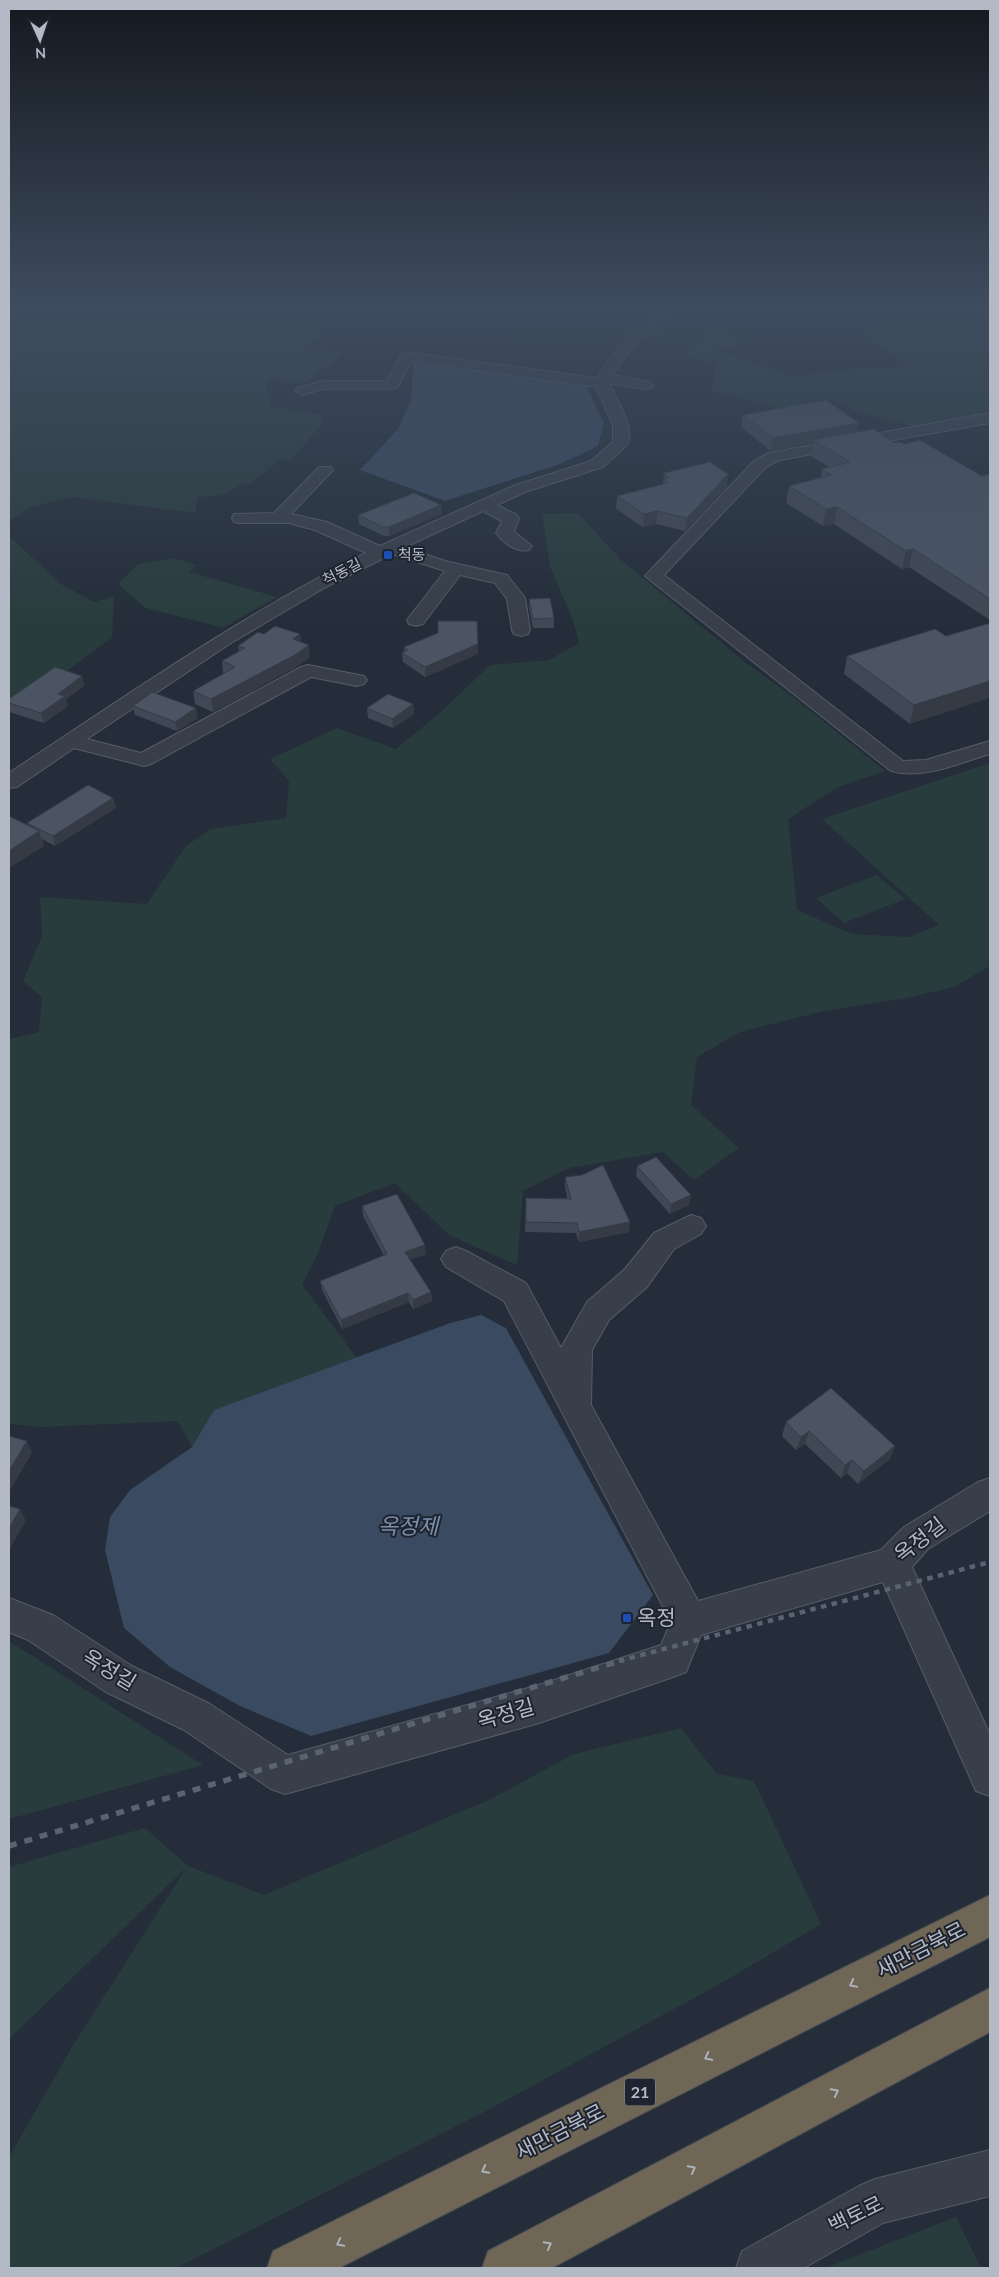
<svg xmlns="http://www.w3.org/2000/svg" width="999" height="2277" font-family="Lato,'Noto Sans KR',sans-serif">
	<rect width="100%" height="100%" fill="#242d39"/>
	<!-- green -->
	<path fill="#293c3d" d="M9,307h427l-22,9 -73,-7 -32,22 13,4 -18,14 39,3 -14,16 -10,-1 -10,15 -41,-2 -2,4 5,23 52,8 -3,12 -30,33 -9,-1 -31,25 -10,1 -16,10 -26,2 -3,16 -123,-16 -41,10 -22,14z
		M897,307h14l19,4 2,-4h58v106l-74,14 -55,-14 -32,-14 -46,10 -71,-18 4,-28 -34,-7 24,-21 13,-4 28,11 -31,7 76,27 70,-8 45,-1 -40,-32z
		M578,513l44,48 124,102 51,37 88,71 -47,16 -50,32 9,91 55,24 57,3 30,-12 -117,-106 168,-56v203l-36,21 -48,11 -86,14 -80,20 -43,25 -6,48 48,43 -45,32 -31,-28 -94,16 -46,23 -6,74 -68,-30 -54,-52 -60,23 -17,47 -16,32 55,73 -142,52 -23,37 -14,-26 -137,6 -32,-3v-385l30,-7 3,-35 -19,-16 19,-45 -2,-39 107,7 39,-58 24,-17 76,-11 3,-37 -19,-22 67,-31 59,21 47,-39 47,-45 59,-5 30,-17 -6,-23 -23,-53 -8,-53z
		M9,536l52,48 33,18 20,-6 -2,42 -103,75z
		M174,558l22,7 -7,7 88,25 -54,31 -77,-20 -28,-24 20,-20z
		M877,875l28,24 -61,24 -28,-25z
		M9,1641l194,124 -194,54z
		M681,1728l36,46 37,7 67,143 -103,61 -230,125 -312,158h-167v-111l63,-110 114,-179 -177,171v-172l136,-39 43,38 76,29 225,-95 85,-46z
		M956,2217l25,51h-156z"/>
	<!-- water -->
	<path fill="#3a4a61" d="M413,361l172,23 19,39 -6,23 -38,18 -115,37 -85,-31 38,-41 13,-29z
		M481,1315l25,13 147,267 -44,58 -298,83 -71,-30 -70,-39 -46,-39 -19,-78 5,-33 20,-27 62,-43 22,-37 236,-87z"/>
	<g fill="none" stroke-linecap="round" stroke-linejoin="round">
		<!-- minor casing -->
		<g stroke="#565d68" stroke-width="2">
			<path id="minor" d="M669,307h16l-46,34 -15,17 -11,17 38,7 2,3 -2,3 -5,1 -37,-6c7,15 28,48 17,63l-23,21 -78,25 -28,13 20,10 2,4 -5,13 18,14 -3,4c-12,3 -26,-7 -33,-17l6,-12 -19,-10 -78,36 40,14 62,14 18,23 5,32 -2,4 -7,2 -7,-2 -2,-4 -5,-31 -12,-16 -35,-8 -37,49 -7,2 -7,-2 -2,-4 38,-49 -53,-17 -66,33 -95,56 -144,96 54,14 160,-86 7,-2 56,11 3,4 -3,4 -7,2 -46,-9 -160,87 -7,2 -70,-18 -57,39 -8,1v-15c117,-77 231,-157 357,-220l-51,-23 -26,-7h-49l-6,-1 -2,-4 2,-4 40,-1 45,-46h12l2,3 -42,44 36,8 53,24 133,-60 78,-25 22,-19v-17l-17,-38 -185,-26 -14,27 -5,1h-69l-21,6 -7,-4 2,-3 26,-7h64l13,-25 10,-3 188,25c17,-32 40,-52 71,-71z
				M990,413v10l-211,37 -13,7 -102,108 239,186 23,-1 64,-19v13c-31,9 -66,26 -99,17l-246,-195 109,-115 15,-8z
				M691,1215l10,3 5,8 -5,8 -27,15 -27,38 -38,33 -17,30 -1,55 107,196 183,-51 23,-23 74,-45 12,-4v33l-62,38 -16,18 78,168v61l-14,-5 -93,-209 -182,53 -15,37 -13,5 -134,46 -254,71 -14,-5 -87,-59 -78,-38 -78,-52 -19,-8v-34l44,17 79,51 78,38 78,51 251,-70 122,-40 10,-23 -167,-321 -58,-34 -5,-8 5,-8 10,-4 10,4 60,32 35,65 26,-46 38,-33 29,-36z
				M990,2150v46l-107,27 -79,45h-68l6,-17 117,-65 16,-7z"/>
		</g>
		<!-- highway casing -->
		<g stroke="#434a55" stroke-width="2">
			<path id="highway" d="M990,1895v42l-651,331h-72l6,-17z
				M990,1988v44l-438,236h-70l6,-17z"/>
		</g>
		<!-- minor -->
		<use href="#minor" fill="#383f4a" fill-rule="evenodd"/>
		<!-- highway -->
		<use href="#highway" fill="#6f6655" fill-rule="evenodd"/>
		<!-- rail-far1 -->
		<path stroke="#5a6371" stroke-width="4.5" stroke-dasharray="5.5 5.5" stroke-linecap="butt" d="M619,1661l371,-99"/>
		<!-- rail -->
		<path stroke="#5a6371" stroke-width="5.5" stroke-dasharray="8 8" stroke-linecap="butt" d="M9,1846l614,-186"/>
	</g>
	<!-- wall -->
	<path fill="#404855" d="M743,415l116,8 -2,9 38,11 9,1 78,32 8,-2v146l-81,-53 -7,2 -68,-45 -11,2 -37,-23 3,-17 32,-8 1,-9 7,-2 -18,-11 2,-13 -42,8 -30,-24z
		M664,473l63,14 -42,44 -29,-7 -13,3 -27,-18 1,-13 46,-12z
		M441,505l1,9 -53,22h-5l-25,-12 -1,-9z
		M529,599l25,19v10h-21l-4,-20z
		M264,634h36l1,8 9,15 -14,10 -83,45 -18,-8 -2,-13 30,-17 -1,-13 17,-10 -1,-5z
		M946,636l-36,88 -66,-50 3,-18z
		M404,647l74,7 -53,23 -22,-15 -1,-9 2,-1z
		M82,676l2,10 -18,13 2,7 -24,17 -35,-11v-13z
		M413,704l1,10 -21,14 -25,-10 -1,-10z
		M133,706l65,12 -21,13 -42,-16z
		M113,798l3,10 -61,38 -13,-7 2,7 -35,22v-52l19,9 -1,-2z
		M637,1166l54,29 -2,10 -19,9 -34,-38z
		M565,1177l64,55 -50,10 -3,-9 -51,-1 1,-34h41l-2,-11z
		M362,1206l64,48 -16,6 21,32 1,9 -19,8 -4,-7 -67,27 -20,-39 -2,-9 64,-25 -21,-40z
		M786,1422l104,37 -32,25 -11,-11 -6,5 -36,-34 -9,6 -14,-14z"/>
	<!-- shaded-wall -->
	<path fill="#343b45" d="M859,423l-2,12 -44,5v3l-42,8 2,-13z
		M728,474l-1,13 -42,44 2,-13z
		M441,505l1,9 -53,22v-9z
		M837,507l-3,17 -11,2 3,-17z
		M657,511l-1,13 -13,3 1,-13z
		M913,549l-4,18 -7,2 4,-18z
		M300,634l2,12 -9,-7z
		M478,644v10l-53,23v-10z
		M309,645l1,12 -14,10 -83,45 -2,-13z
		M82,676l2,10 -18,13 2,7 -24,17 -3,-10 17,-19z
		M990,681v17l-80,26 4,-19z
		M413,704l1,10 -21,14 -1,-9z
		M196,708l2,10 -21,13 -2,-9z
		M113,798l3,10 -61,38 -2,-10z
		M39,831l5,15 -35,22v-17z
		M691,1195l-2,10 -19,9 1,-10z
		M630,1222l-1,10 -50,10v-10z
		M425,1245l1,9 -21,8v-10z
		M431,1292l1,9 -19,8v-9z
		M408,1293l1,9 -67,27 -1,-9z
		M809,1431l-4,13 -9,6 5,-13z
		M27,1441l5,12 -23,39v-21z
		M895,1446l-5,13 -32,25 6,-13z
		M852,1460l-5,13 -6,5 4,-13z
		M20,1509l6,12 -17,29v-21z"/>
	<!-- building -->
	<path fill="#4a5463" stroke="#343b45" d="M826,400l33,23 -86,15 -30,-23z
		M874,429l21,14 5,-1 4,2 16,-4 62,36 8,-2v125l-77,-50 -7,2 -69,-44 -11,2 -37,-23 42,-11 -9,-6 28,-7 -37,-22z
		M710,462l18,12 -41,44 -30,-7 -13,3 -27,-18 51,-13 -4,-4 4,-1 -4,-5z
		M414,493l27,12 -52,22h-6l-25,-12z
		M550,598l4,20 -21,1 -4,-20z
		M438,621h39l1,23 -53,23 -23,-14 6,-3 -4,-3 34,-14z
		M990,623v58l-76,24 -67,-49 88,-27 11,7z
		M275,626l25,8 -7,5 16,6 -14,10 -84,44 -18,-8 42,-24 -13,-6 23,-13 -7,-2 20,-14 6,2z
		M55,667l27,9 -24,18 7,2 -24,17 -32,-10v-4z
		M152,692l44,16 -21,14 -42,-16z
		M388,694l25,10 -21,15 -25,-11z
		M88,785l25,13 -60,38 -26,-13z
		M9,816l30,15 -30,20z
		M656,1157l35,38 -20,9 -34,-38z
		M603,1165l27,57 -51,10 -2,-9 -51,-1v-24l45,1 -6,-22 17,-2z
		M397,1194l28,51 -20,7 26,40 -18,8 -5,-7 -67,27 -21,-39 67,-27 -25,-48z
		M831,1388l64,58 -31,25 -12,-11 -7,5 -36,-34 -8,6 -15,-15z
		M9,1436l18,5 -18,30z
		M9,1506l11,3 -11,20z"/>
	<!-- one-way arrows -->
	<defs><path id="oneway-chevron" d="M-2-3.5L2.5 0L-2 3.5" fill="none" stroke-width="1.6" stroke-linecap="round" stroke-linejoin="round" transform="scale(1.25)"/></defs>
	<g stroke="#acb2bb">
		<use href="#oneway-chevron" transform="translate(853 1984) rotate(153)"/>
		<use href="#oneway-chevron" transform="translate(708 2057) rotate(153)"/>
		<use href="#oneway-chevron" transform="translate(835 2092) rotate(-28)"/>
		<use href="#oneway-chevron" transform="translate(692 2169) rotate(-28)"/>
		<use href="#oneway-chevron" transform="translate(485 2170) rotate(153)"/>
		<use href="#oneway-chevron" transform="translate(340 2243) rotate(153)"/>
		<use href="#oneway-chevron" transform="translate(548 2245) rotate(-28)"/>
	</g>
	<!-- sky -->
	<linearGradient id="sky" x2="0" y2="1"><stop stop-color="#14191f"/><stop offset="0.49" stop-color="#3f4c5f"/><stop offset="1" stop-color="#3f4c5f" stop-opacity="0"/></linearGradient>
	<rect width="999" height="626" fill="url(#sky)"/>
	<!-- markers -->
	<g fill="#1a4fb4" stroke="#1d242f" stroke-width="2">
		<rect x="383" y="550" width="10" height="10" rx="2.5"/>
		<rect x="622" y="1613" width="10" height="10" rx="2.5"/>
	</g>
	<g text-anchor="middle" stroke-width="4" stroke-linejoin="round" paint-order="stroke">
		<!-- far-poi labels -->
		<g font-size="15" fill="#b3bac6" stroke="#1d242f" text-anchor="start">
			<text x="398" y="560">척동</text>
		</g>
		<!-- far-street labels -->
		<g font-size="15" fill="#b3bac6" stroke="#1d242f">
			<text transform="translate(342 572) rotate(-27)" y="5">척동길</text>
		</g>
		<!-- shield labels -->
		<rect fill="#1d242f" stroke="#868d99" stroke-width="1" x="625" y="2078.5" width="30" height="27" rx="4"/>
		<g font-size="16" font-weight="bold" fill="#b3bac6">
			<text x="640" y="2098">21</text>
		</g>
		<!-- near-street labels -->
		<g font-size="21" fill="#b3bac6" stroke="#1d242f">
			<text transform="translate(920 1540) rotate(-38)" y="7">옥정길</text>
			<text transform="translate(109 1670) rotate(31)" y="7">옥정길</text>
			<text transform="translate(506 1714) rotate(-16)" y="7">옥정길</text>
			<text transform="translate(921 1950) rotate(-27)" y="7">새만금북로</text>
			<text transform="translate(560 2132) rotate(-27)" y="7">새만금북로</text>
			<text transform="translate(856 2215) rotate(-26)" y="7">백토로</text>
		</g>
		<!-- near-poi labels -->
		<g font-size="21" fill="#b3bac6" stroke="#1d242f" text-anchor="start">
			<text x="637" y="1625">옥정</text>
		</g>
		<!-- near-water labels -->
		<g font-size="22" font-style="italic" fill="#7c8fab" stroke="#1d242f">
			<text x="408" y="1534">옥정제</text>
		</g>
	</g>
	<!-- border -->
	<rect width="999" height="2277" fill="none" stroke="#b3bac6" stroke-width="20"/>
	<!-- north arrow -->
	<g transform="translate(40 40) rotate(177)" stroke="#1d242f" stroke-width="4" paint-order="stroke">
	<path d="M0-4L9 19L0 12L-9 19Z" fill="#b3bac6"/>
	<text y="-8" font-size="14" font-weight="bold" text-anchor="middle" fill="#b3bac6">N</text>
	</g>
</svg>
